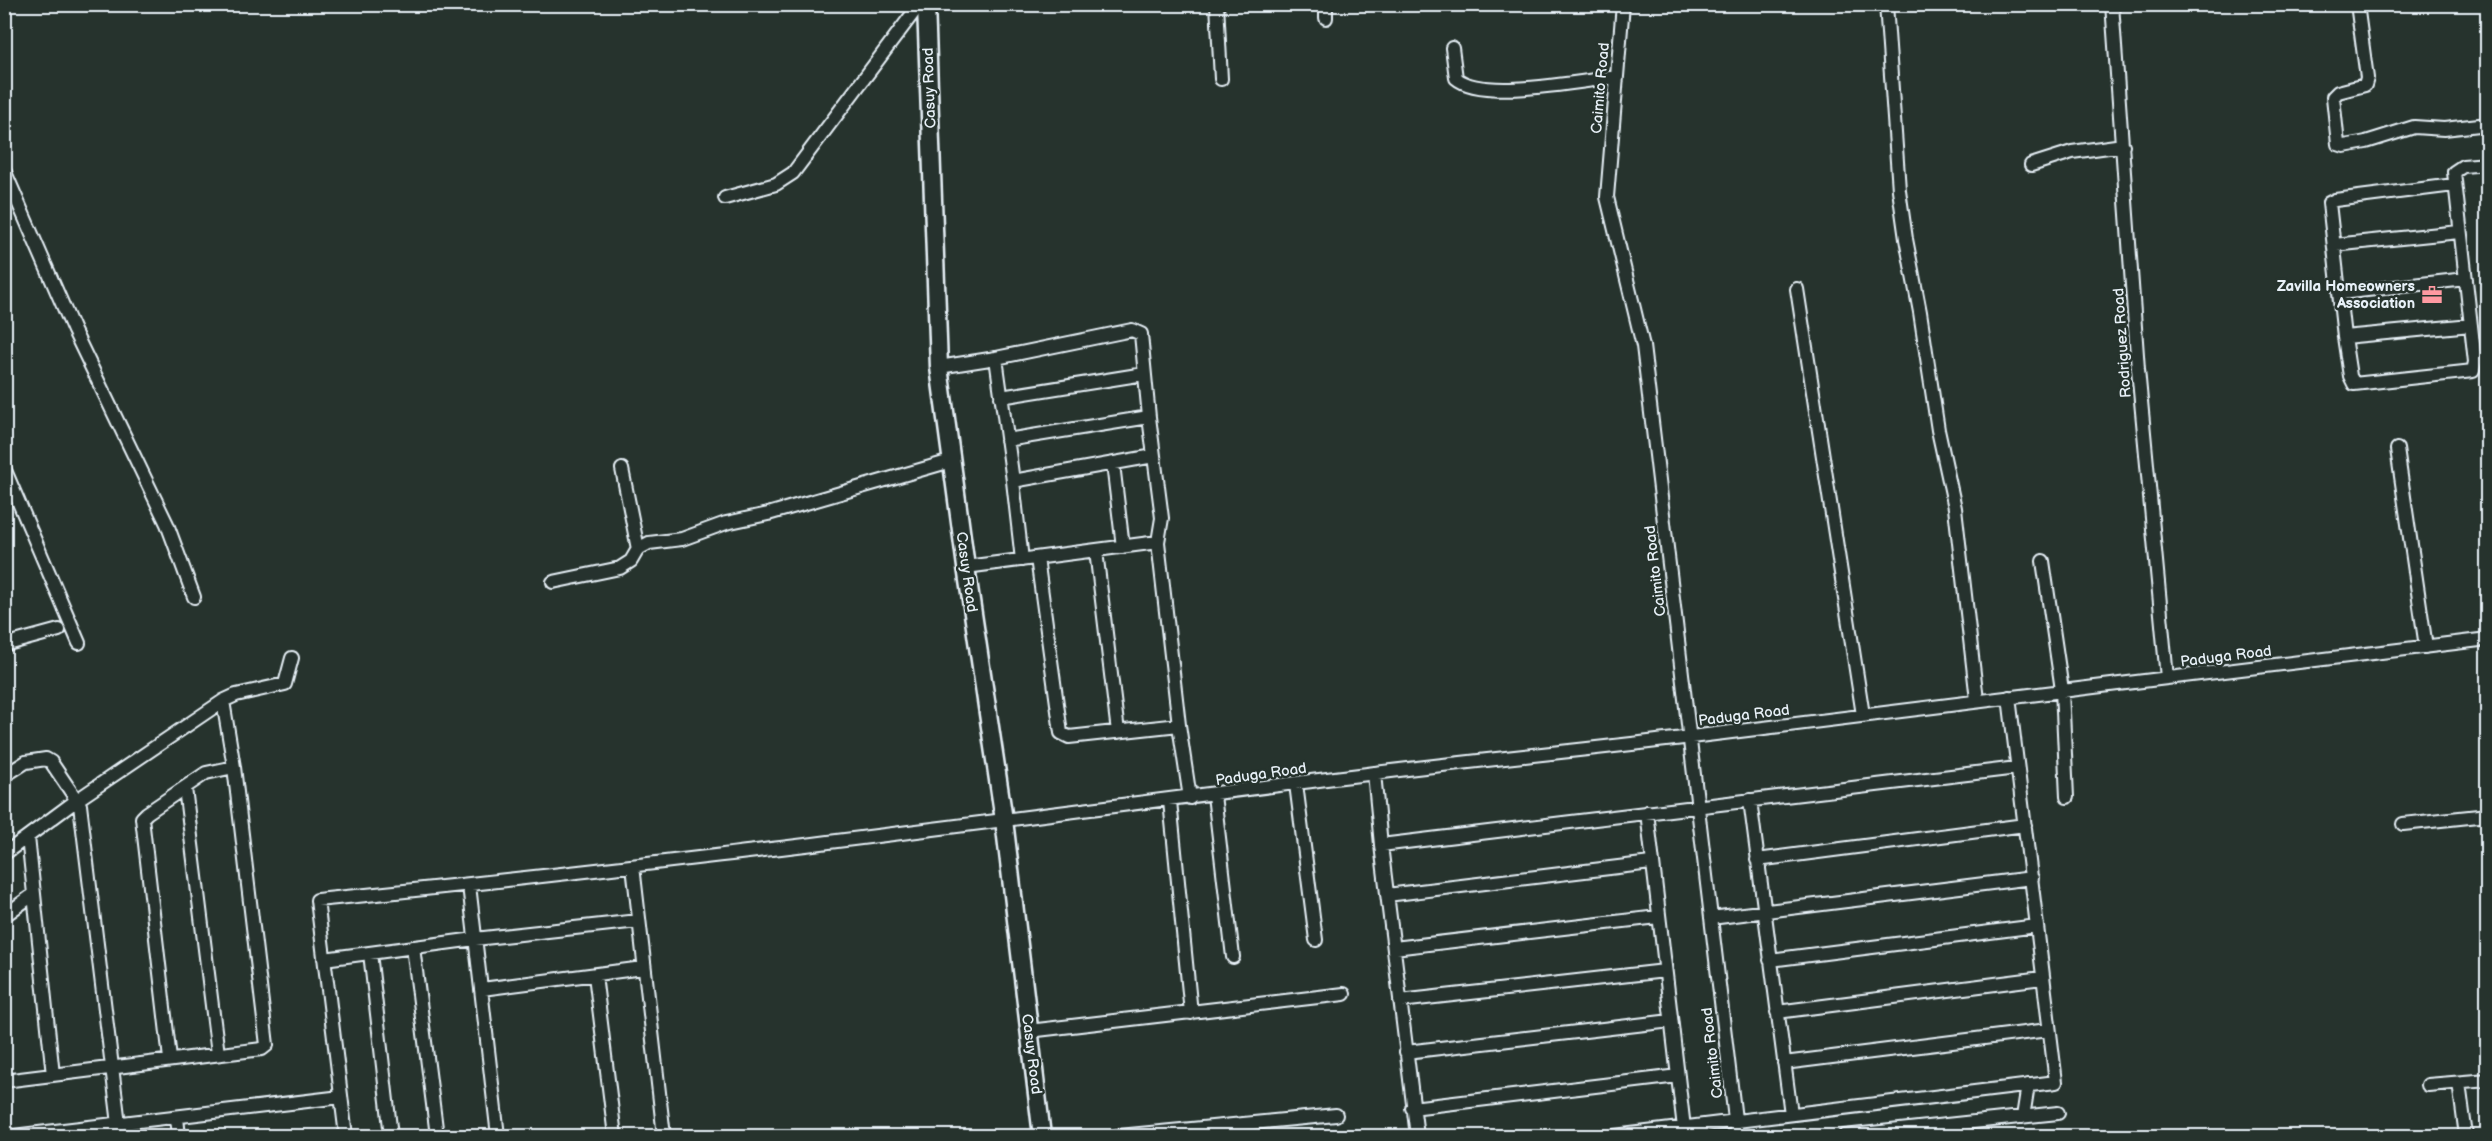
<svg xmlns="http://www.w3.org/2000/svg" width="2492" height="1141" font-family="'Balsamiq Sans',sans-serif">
	<rect width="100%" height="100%" fill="#26332d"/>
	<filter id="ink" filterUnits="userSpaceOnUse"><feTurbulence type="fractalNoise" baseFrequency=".0167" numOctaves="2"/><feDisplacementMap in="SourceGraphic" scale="12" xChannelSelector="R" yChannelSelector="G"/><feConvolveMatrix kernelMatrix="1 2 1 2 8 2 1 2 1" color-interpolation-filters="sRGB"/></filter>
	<g filter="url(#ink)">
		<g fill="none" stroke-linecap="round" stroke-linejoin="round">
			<!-- street casing -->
			<g stroke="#e8f1f8" stroke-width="16">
				<path id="street" d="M1217,4l4,75
					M1326,4v14
					M1623,4l-16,193 36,149 94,790
					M1886,4l13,186 7,49 14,73 18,118 17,78 22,192
					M2112,4l26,365 29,309
					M2357,4l10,74 -2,7 -27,7 -5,5 5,47 6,2 22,-4 48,-15 30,2 44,-5
					M1452,48l4,30c26,23 125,3 160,-1
					M2031,165l41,-13 51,-7
					M4,170l70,161 93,193 27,73
					M2454,185l-119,15 -6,3 15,134 6,39 4,8 119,-13 2,-9 -21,-190 9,-6 25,-2
					M725,198l51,-14 17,-11 127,-169
					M2334,245l125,-13
					M1797,289l66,426
					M2340,293l126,-14
					M2344,337l127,-12
					M996,358l17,123 9,79
					M939,367l57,-9 136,-28 9,4 8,83 13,101 -4,24 21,183 11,73
					M1001,397l143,-23
					M1007,440l142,-23
					M2397,449l29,198
					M1113,464l10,83
					M4,468l75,175
					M622,469l16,80
					M1013,481l141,-25
					M1096,551l22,181
					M1037,558l24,175 8,4 110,-12
					M2043,561l19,129 5,107
					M966,567l192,-25
					M553,582l67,-14 11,-7 7,-12 11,-6 33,-4 44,-16 42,-9 183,-53
					M4,645l55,-15
					M1374,773l7,72 36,291
					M4,776l22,-14 20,-3 5,3 29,43 39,319
					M1296,784l20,156
					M185,788l33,266
					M1214,795l19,162
					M1750,800l41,314
					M1170,801l21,212
					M1647,812l37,316
					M2403,824l85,-9
					M28,837l25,238
					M1381,845l636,-77
					M4,854l73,-54 146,-99 13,-6 49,-11 7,-26
					M1757,860l268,-35
					M633,866l31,270
					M469,885l29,251
					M1387,895l264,-32
					M4,916l30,-22
					M1711,918l321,-40
					M413,947l24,189
					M1394,948l264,-31
					M370,953l21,183
					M324,959l151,-20 163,-18
					M1770,960l267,-34
					M595,975l20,161
					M482,989l161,-21
					M1400,1001l265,-30
					M1777,1012l265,-34
					M1029,1031l315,-37
					M1406,1052l265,-31
					M170,1059l-28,-241 5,-5 59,-40 28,-6
					M1784,1063l264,-33
					M4,1081l258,-32 5,-4 -33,-278 -11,-66
					M2459,1083l7,53
					M2428,1085l60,-5
					M1412,1108l266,-32
					M2023,1117l5,-32
					M177,1118l2,18
					M13,1136l328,-39
					M346,1136l-29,-236c353,-35 705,-83 1058,-127 105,-13 211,-23 316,-36 266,-33 531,-66 797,-98
					M1119,1136l217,-21
					M1614,1136l442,-54 -47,-385
					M1844,1136l214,-23"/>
			</g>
			<!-- secondary casing -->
			<g stroke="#e8f1f8" stroke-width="21">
				<path id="secondary" d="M926,4l13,363 27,200 38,253 38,316"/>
			</g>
			<!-- street -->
			<use href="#street" stroke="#26332d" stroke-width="12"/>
			<!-- secondary -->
			<use href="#secondary" stroke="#26332d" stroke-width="16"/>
		</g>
	</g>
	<!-- icons -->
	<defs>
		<g id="office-bare" transform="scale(1.62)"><path d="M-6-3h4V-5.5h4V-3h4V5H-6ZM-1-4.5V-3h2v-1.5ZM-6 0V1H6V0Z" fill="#ff9aa2" stroke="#26332d" stroke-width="2.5" paint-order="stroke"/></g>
	</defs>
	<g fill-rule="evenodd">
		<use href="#office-bare" x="2432" y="295"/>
	</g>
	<g text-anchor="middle" stroke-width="5" stroke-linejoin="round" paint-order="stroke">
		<!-- street labels -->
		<g font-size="15" fill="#e8f1f8" stroke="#26332d">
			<text transform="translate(929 88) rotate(-92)" y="5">Casuy Road</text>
			<text transform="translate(1600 88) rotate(-85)" y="5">Caimito Road</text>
			<text transform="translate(2122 343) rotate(-94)" y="5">Rodriguez Road</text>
			<text transform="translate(1655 571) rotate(-97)" y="5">Caimito Road</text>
			<text transform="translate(967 572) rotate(82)" y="5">Casuy Road</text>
			<text transform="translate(2226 656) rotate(-7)" y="5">Paduga Road</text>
			<text transform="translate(1744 715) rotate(-7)" y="5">Paduga Road</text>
			<text transform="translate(1261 774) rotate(-8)" y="5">Paduga Road</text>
			<text transform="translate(1712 1053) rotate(-97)" y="5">Caimito Road</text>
			<text transform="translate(1032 1054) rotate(83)" y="5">Casuy Road</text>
		</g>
		<!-- poi labels -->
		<g font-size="15" font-weight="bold" fill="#e8f1f8" stroke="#26332d" text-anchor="end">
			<text x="2415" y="291">Zavilla Homeowners<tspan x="2415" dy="17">Association</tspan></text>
		</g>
	</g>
	<!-- margin -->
	<rect width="2492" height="1141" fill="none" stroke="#26332d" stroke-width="24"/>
	<rect x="12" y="12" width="2468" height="1117" fill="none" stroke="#e8f1f8" stroke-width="2" filter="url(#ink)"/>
</svg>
